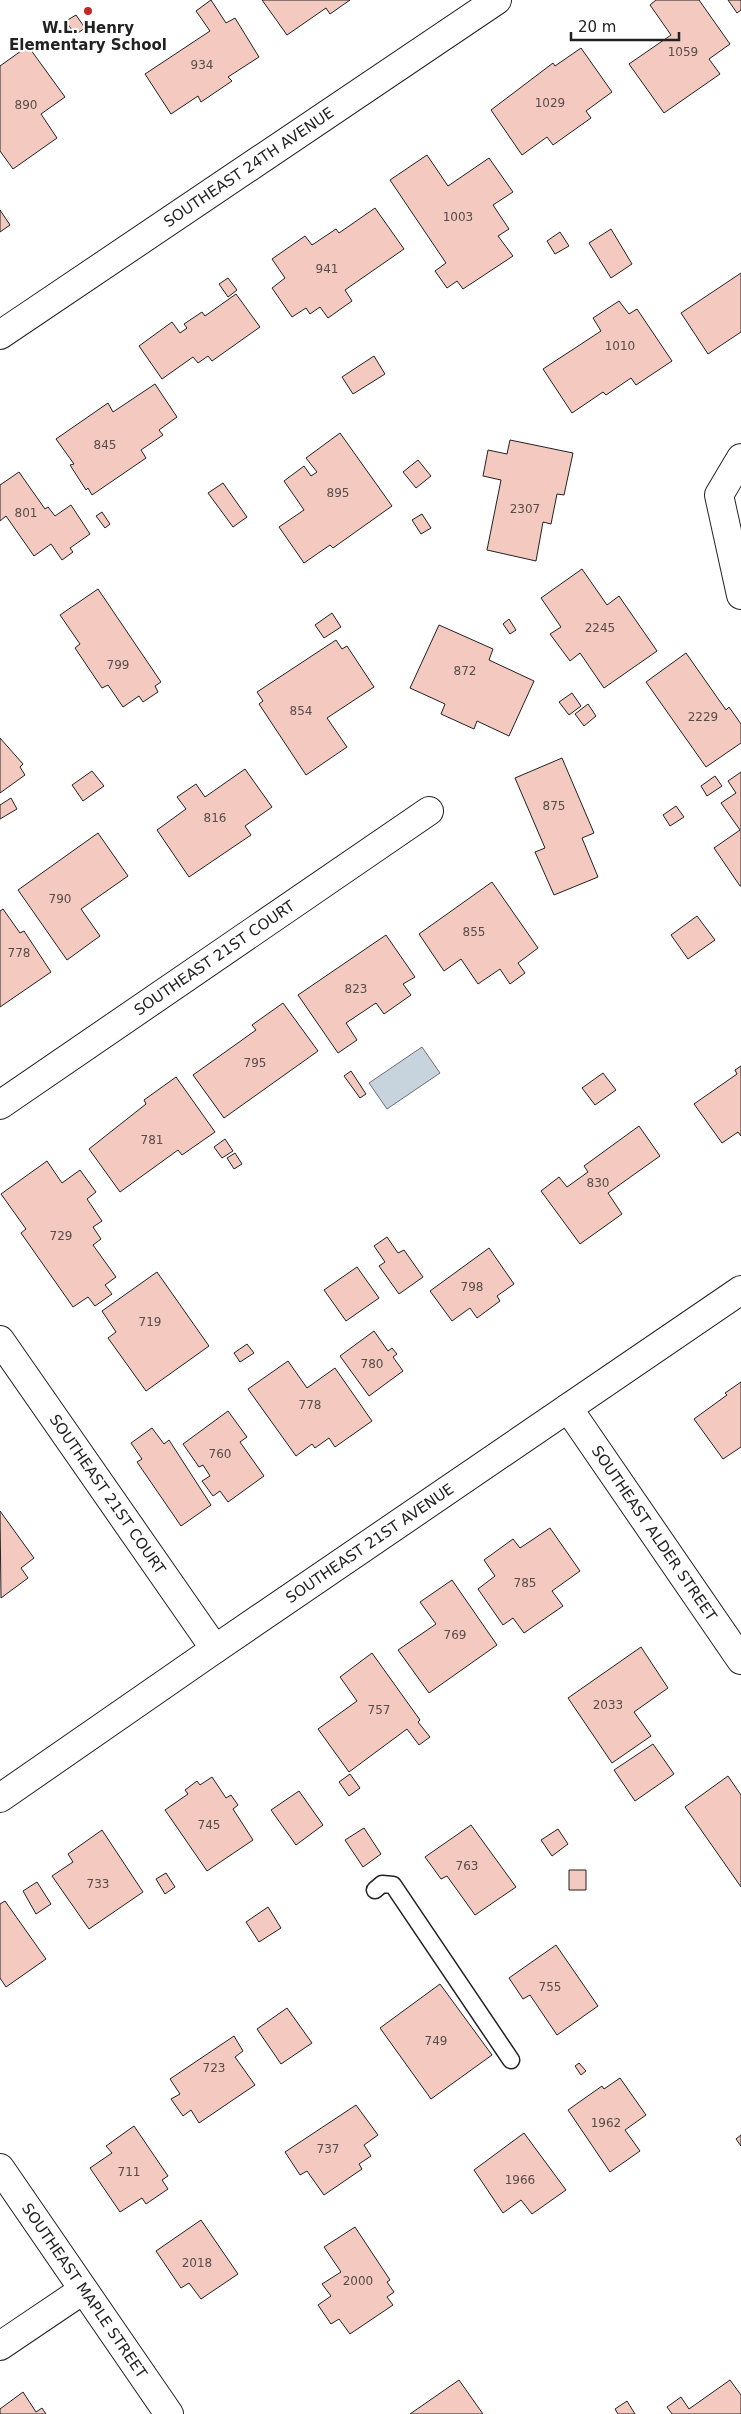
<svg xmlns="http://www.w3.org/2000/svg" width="741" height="2414" font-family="'DejaVu Sans',sans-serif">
	<rect width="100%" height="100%" fill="#fff"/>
	<!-- water -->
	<path fill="#c7d3dd" stroke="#6f6f6f" d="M422,1047l18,26 -53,36 -18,-26z"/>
	<!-- building -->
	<path fill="#f3c9c0" stroke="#222" d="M211,0l15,23 9,-5 24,39 -31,20 4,4 -31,21 -3,-6 -27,18 -26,-40 65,-43 -14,-20z
		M262,0h88l-20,14 -4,-6 -39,27z
		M656,0h43l31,44 -21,15 11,15 -56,39 -35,-49 42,-29 -21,-30z
		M728,0h13v10l-4,3z
		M76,15l9,13 -10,7 -9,-14z
		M28,46l37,51 -24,17 16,24 -44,31 -13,-18v-85z
		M581,48l31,44 -26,19 5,7 -38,27 -6,-8 -25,18 -31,-45 62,-47 2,3z
		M427,155l21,31 41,-28 24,34 -20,13 16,24 -11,7 15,20 -50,33 -6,-8 -10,7 -12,-17 11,-8 -56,-83z
		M375,208l29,41 -59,41 7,11 -24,17 -8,-11 -10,7 -4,-6 -14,9 -20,-29 13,-10 -13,-19 33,-23 7,9 24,-16 3,4z
		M0,210l10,15 -10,7z
		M611,229l21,35 -21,14 -22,-35z
		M560,232l9,14 -14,8 -8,-13z
		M741,273v59l-33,22 -27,-41z
		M228,278l9,12 -9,7 -9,-13z
		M236,294l24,33 -48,34 -4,-5 -10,7 -5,-6 -31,22 -23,-33 33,-24 8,11 7,-5 -3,-4 18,-12 3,4z
		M619,301l10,13 8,-5 35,52 -36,24 -5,-7 -25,17 -3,-3 -31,21 -29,-44 58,-38 -8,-13z
		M374,356l11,18 -32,20 -11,-17z
		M155,384l22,33 -18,13 4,5 -22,15 5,8 -54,37 -4,-7 -2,2 -16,-25 4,-1 -18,-25 52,-36 5,9z
		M340,433l52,73 -59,42 -3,-3 -26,18 -25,-36 25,-17 -20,-29 20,-15 7,10 6,-4 -11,-14z
		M510,440l63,13 -9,42 -7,-1 -6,30 -8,-2 -7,39 -49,-11 14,-70 -18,-4 5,-26 19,4z
		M418,460l13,16 -15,12 -13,-16z
		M19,472l26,37 3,-2 7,9 16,-11 19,29 -20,14 3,4 -11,8 -11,-16 -17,12 -28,-40 -6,5v-36z
		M223,483l24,34 -14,10 -25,-34z
		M102,512l8,12 -5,4 -9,-12z
		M422,514l9,14 -10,6 -9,-14z
		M582,569l25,36 12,-9 38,55 -53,37 -24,-35 -10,8 -20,-27 11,-7 -20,-29z
		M98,589l63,93 -6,4 3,6 -15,10 -4,-6 -16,11 -15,-22 -6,3 -27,-40 5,-4 -20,-29z
		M332,613l9,14 -17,11 -9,-13z
		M509,619l7,11 -6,4 -7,-10z
		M439,625l54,24 -4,11 45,21 -25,55 -32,-15 -3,8 -33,-15 4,-10 -35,-16z
		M336,640l6,9 5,-3 27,41 -47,31 20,29 -41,28 -47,-71 4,-3 -6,-9z
		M686,653l40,57 3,-3 12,17v19l-35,24 -60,-85z
		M572,693l9,13 -12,9 -10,-13z
		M588,704l8,12 -12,10 -9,-12z
		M0,738l23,26 -3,3 5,8 -25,18z
		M562,758l32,75 -12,5 16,39 -44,18 -19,-43 10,-4 -30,-70z
		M245,769l27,38 -27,19 6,9 -62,42 -32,-47 29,-21 -9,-12 19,-13 9,13z
		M92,771l12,15 -21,15 -11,-16z
		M741,772v114h-1l-26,-38 26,-18 -19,-27 15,-10 -8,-12z
		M715,776l7,10 -15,10 -6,-10z
		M11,798l6,11 -17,10v-14z
		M676,806l8,11 -14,9 -7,-11z
		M98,833l30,43 -47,33 19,27 -33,24 -49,-70z
		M492,882l46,66 -20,15 7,10 -15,11 -10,-15 -22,15 -17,-25 -17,12 -25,-37z
		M3,909l17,24 4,-2 27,41 -51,35v-96z
		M697,916l18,24 -27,19 -17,-24z
		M386,935l29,42 -12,7 8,11 -27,19 -8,-11 -30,20 11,17 -19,13 -40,-58z
		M283,1003l35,48 -94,67 -31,-43 63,-45 -4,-5z
		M741,1066v70l-3,-4 -16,11 -28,-39 43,-30 -2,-4z
		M351,1071l15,23 -6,4 -16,-22z
		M603,1073l13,17 -21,15 -13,-17z
		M176,1077l39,55 -33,23 -4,-5 -58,42 -31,-43 57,-45 -2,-4z
		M639,1126l21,30 -52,37 14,21 -42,30 -39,-53 18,-14 8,10 21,-15 -4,-6z
		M225,1139l8,12 -11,7 -8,-11z
		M235,1153l7,11 -8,5 -7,-11z
		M47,1161l15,22 18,-13 16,22 -9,7 15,22 -9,6 8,12 -8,6 23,32 -11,8 7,9 -17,12 -7,-9 -15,10 -52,-74 5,-4 -25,-35z
		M387,1237l11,16 6,-3 19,27 -24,17 -20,-28 6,-4 -11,-16z
		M489,1248l25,36 -17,12 3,5 -23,17 -7,-10 -18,13 -22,-30z
		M357,1267l22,31 -33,23 -22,-31z
		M157,1272l52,74 -63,45 -38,-53 8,-6 -14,-21z
		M374,1331l14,20 4,-3 5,6 -4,3 10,14 -34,25 -29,-40z
		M247,1344l7,9 -14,9 -6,-9z
		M288,1361l19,27 28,-20 37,53 -37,26 -6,-9 -14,10 -3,-4 -16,12 -48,-67z
		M741,1382v65l-18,12 -29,-40 33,-24 -2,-2z
		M228,1411l19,26 -7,5 24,34 -36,26 -8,-11 -7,5 -11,-15 8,-5 -7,-11 -4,2 -16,-23z
		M152,1428l12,16 5,-4 42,65 -30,21 -44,-64 5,-3 -11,-16z
		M0,1511l34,47 -13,10 7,10 -27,20z
		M550,1528l30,43 -28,20 11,15 -39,27 -11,-15 -10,7 -25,-36 17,-13 -11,-16 29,-21 7,9z
		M452,1580l45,65 -68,48 -31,-43 38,-26 -16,-22z
		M641,1647l27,41 -34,24 17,24 -39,27 -44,-65z
		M372,1653l48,67 -2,2 12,15 -11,8 -12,-16 -58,43 -31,-43 39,-28 -17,-24z
		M653,1744l21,30 -39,27 -21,-31z
		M350,1774l10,14 -11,8 -10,-14z
		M728,1776l13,19v92l-56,-80z
		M212,1777l14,21 5,-3 7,10 -5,4 20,31 -46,31 -42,-61 23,-16 -3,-4 12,-9 3,4z
		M299,1791l24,34 -27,20 -25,-35z
		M471,1825l45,62 -41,28 -28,-39 -6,3 -16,-22z
		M364,1828l17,26 -18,13 -18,-27z
		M558,1829l10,15 -16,12 -11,-16z
		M102,1830l41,62 -54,37 -37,-53 21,-14 -5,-8z
		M569,1870h17v20h-17z
		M166,1873l9,14 -10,7 -9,-15z
		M37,1882l14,22 -15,10 -13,-23z
		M5,1901l41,58 -40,28 -6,-9v-74z
		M268,1907l13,21 -22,14 -13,-20z
		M556,1945l42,61 -41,29 -27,-40 -7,4 -14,-21z
		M440,1984l52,71 -61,44 -51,-71z
		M287,2008l25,35 -31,21 -24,-35z
		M234,2036l9,15 -8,6 20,28 -56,38 -8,-13 -8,6 -12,-17 9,-5 -10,-15z
		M579,2063l7,8 -5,4 -6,-9z
		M620,2078l26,37 -21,15 15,21 -30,21 -42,-62 34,-24 2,3z
		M356,2105l22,30 -14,10 7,11 -12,8 3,5 -38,26 -17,-24 -7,4 -15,-23z
		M134,2126l34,50 -6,4 6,9 -22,15 -4,-6 -22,14 -30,-44 22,-15 -6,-7z
		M524,2133l42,57 -34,24 -11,-14 -18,13 -29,-43z
		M741,2135v11l-5,-7z
		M201,2220l37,54 -37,25 -12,-16 -8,5 -25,-37z
		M355,2227l35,53 -3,2 7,10 -7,5 6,8 -43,29 -11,-15 -8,5 -13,-19 13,-9 -9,-12 19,-12 -17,-25z
		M459,2380l24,34h-73z
		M730,2380l11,15v19h-69l-5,-7 14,-10 8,12z
		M23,2392l13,20 6,-4 4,6h-46v-5z
		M627,2401l8,13h-17l-3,-5z"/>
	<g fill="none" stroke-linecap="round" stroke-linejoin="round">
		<!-- service casing -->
		<g stroke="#222" stroke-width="19">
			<path id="service" d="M375,1890l7,-6 11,1 118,175"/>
		</g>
		<!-- minor casing -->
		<g stroke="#222" stroke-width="30">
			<g id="minor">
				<path id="s1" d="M0,335l497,-335"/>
				<path d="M741,458l-22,37 22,100"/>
				<path id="s2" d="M0,1105l429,-294"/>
				<path id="s3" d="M0,1340l215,309"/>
				<path id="s4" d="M568,1408l173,252"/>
				<path d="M0,2346l83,-56"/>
			</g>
		</g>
		<!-- tertiary casing -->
		<g stroke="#222" stroke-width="30">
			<g id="tertiary">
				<path id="s5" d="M0,1798l215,-149 526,-359"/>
				<path id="s6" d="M0,2168l169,246"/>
			</g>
		</g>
		<!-- service -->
		<use href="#service" stroke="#fff" stroke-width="16"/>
		<!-- minor -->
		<use href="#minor" stroke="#fff" stroke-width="28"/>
		<!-- tertiary -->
		<use href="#tertiary" stroke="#fff" stroke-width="28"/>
	</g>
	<!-- markers -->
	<circle fill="#c62828" stroke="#fff" stroke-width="2" cx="88" cy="11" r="5"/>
	<g text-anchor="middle" stroke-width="4" stroke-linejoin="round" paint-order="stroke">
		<!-- number labels -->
		<g font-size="12" fill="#564c4a">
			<text x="683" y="56">1059</text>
			<text x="202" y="69">934</text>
			<text x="550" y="107">1029</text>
			<text x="26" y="109">890</text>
			<text x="458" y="221">1003</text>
			<text x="327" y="273">941</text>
			<text x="620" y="350">1010</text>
			<text x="105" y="449">845</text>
			<text x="338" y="497">895</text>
			<text x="525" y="513">2307</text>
			<text x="26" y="517">801</text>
			<text x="600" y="632">2245</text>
			<text x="118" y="669">799</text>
			<text x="465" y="675">872</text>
			<text x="301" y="715">854</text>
			<text x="703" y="721">2229</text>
			<text x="554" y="810">875</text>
			<text x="215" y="822">816</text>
			<text x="60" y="903">790</text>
			<text x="474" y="936">855</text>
			<text x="19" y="957">778</text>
			<text x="356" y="993">823</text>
			<text x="255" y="1067">795</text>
			<text x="152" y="1144">781</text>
			<text x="598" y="1187">830</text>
			<text x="61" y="1240">729</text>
			<text x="472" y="1291">798</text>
			<text x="150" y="1326">719</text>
			<text x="372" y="1368">780</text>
			<text x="310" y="1409">778</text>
			<text x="220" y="1458">760</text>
			<text x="525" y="1587">785</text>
			<text x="455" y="1639">769</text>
			<text x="608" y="1709">2033</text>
			<text x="379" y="1714">757</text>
			<text x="209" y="1829">745</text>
			<text x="467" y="1870">763</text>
			<text x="98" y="1888">733</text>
			<text x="550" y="1991">755</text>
			<text x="436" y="2045">749</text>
			<text x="214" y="2072">723</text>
			<text x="606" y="2127">1962</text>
			<text x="328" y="2153">737</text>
			<text x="129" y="2176">711</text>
			<text x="520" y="2184">1966</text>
			<text x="197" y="2267">2018</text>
			<text x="358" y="2285">2000</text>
		</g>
		<!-- poi labels -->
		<g font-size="15" font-weight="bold" fill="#222" stroke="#fff">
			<text x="88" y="33">W.L. Henry<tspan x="88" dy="17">Elementary School</tspan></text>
		</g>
		<!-- street labels -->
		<g font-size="15" fill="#222" stroke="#fff">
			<text dy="5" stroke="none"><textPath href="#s1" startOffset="300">SOUTHEAST 24TH AVENUE</textPath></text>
			<text dy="5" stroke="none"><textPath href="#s2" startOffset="260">SOUTHEAST 21ST COURT</textPath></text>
			<text dy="5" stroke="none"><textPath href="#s3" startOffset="188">SOUTHEAST 21ST COURT</textPath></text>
			<text dy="5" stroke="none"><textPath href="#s4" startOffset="152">SOUTHEAST ALDER STREET</textPath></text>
			<text dy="5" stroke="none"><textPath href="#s5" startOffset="449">SOUTHEAST 21ST AVENUE</textPath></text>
			<text dy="5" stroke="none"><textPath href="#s6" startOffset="149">SOUTHEAST MAPLE STREET</textPath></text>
		</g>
	</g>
	<!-- scale -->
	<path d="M571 32v8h108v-8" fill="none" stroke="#222222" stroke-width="2.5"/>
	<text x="578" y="32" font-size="15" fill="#222222" stroke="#ffffff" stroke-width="4" paint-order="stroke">20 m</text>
</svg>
